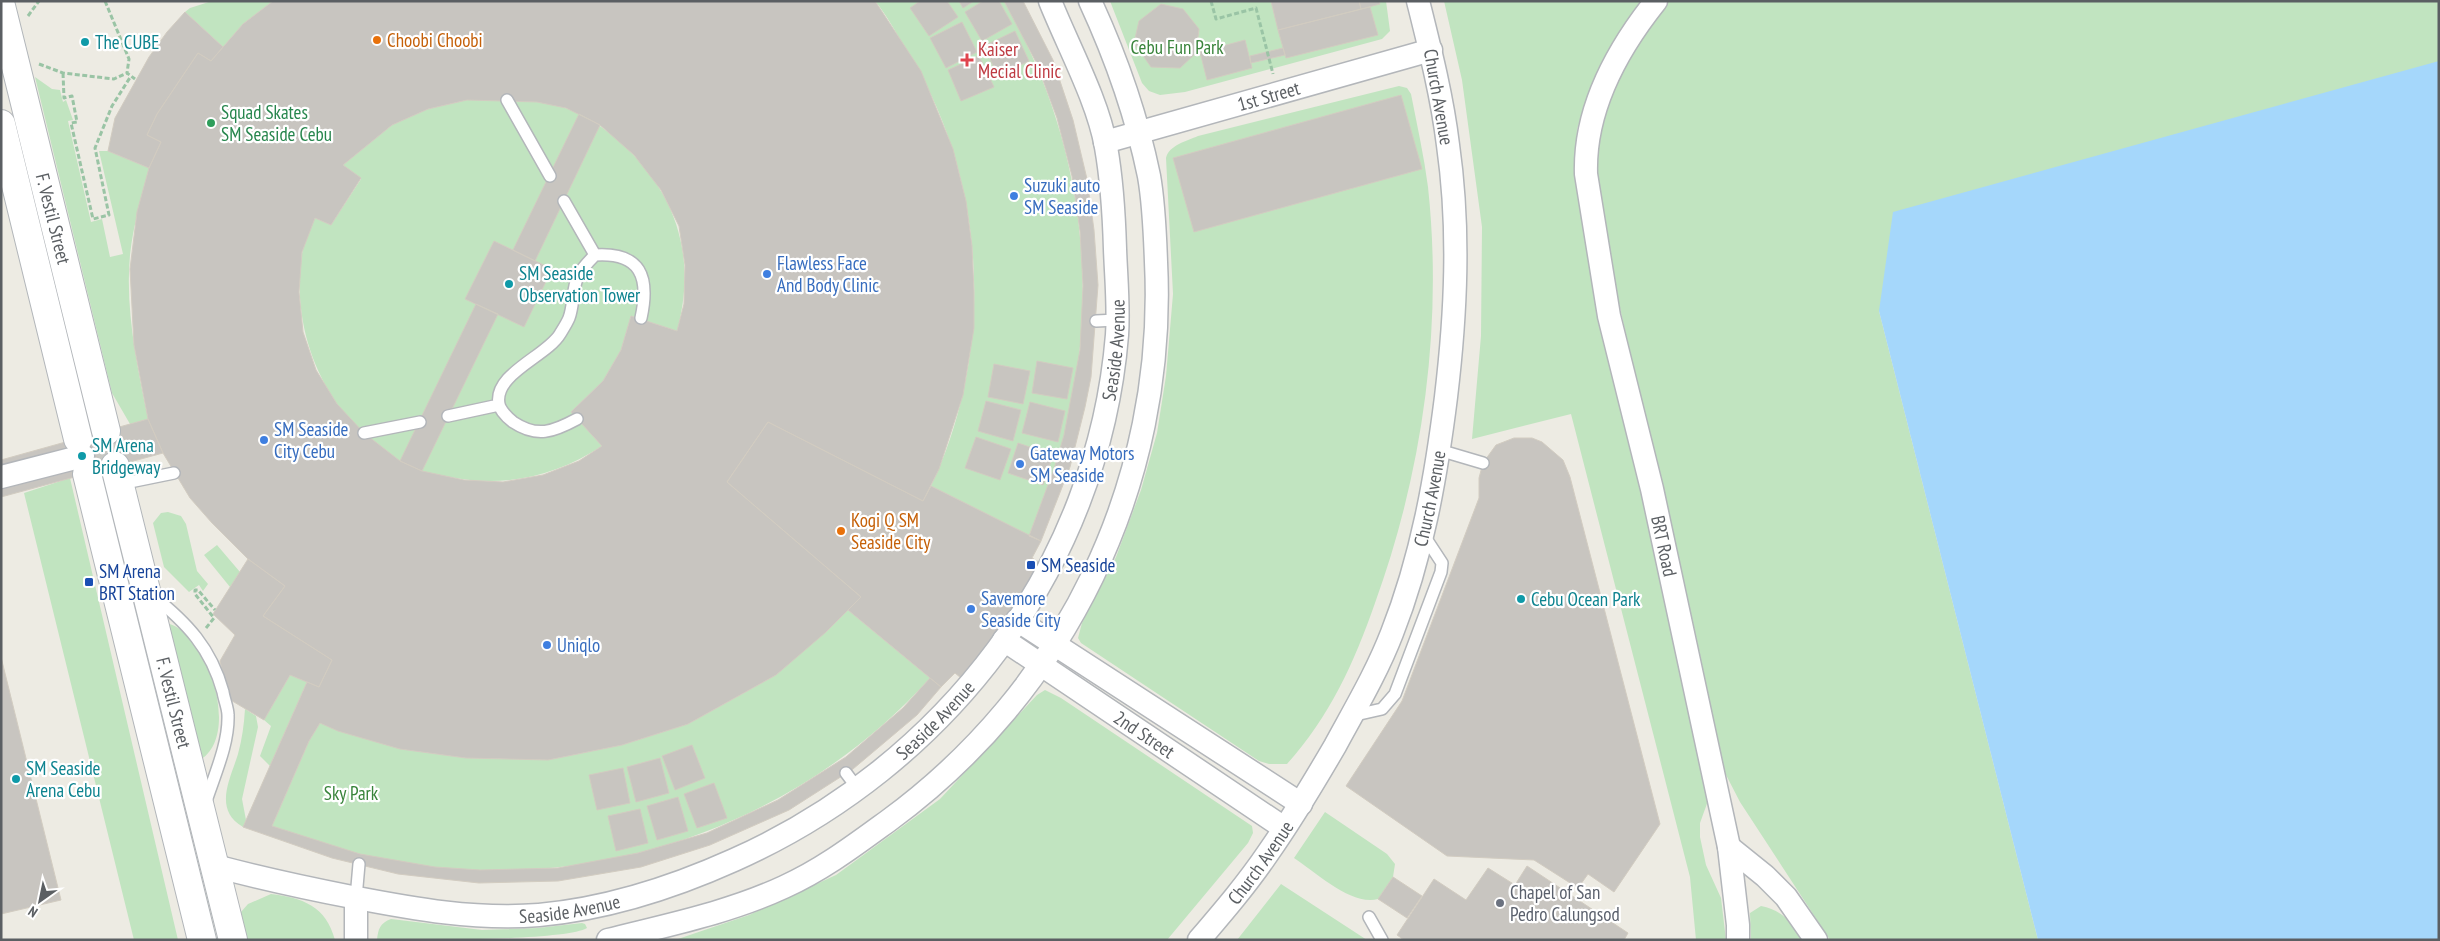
<svg xmlns="http://www.w3.org/2000/svg" width="2440" height="941" font-family="'PT Sans Narrow',sans-serif">
	<rect width="100%" height="100%" fill="#edebe3"/>
	<!-- green -->
	<path fill="#c1e4c0" d="M212,1h61l-30,23 -20,23 -38,-35 5,-4z
		M875,1h129c82,141 101,308 52,464 -8,24 -18,48 -27,71l-98,-50c66,-139 56,-311 -27,-440 -9,-15 -18,-32 -29,-45z
		M1110,1h276l4,30 -8,8 -197,53 -25,3 -11,-4 -7,-8z
		M1444,1h201l-57,96 -11,32 -1,27 58,302 75,340 -9,25v14l6,28 15,33 5,42h-30l-6,-63 -119,-463 -99,25 9,-103 1,-109 -20,-147z
		M1669,1h770v73l-560,237 159,629h-208l-90,-138 -16,-31c-21,-106 -44,-211 -70,-315 -16,-68 -32,-136 -46,-205 -6,-30 -16,-86 -11,-116 9,-49 42,-95 72,-134z
		M35,77l17,12 8,1 3,12 3,-2 7,20 -5,1 23,101 11,-3 8,38 13,-3 -24,-103h9l41,17c-7,28 -16,57 -19,87 -5,55 7,110 18,164l-18,5 -18,-31z
		M1399,86l8,2 4,6c6,31 13,62 17,93 15,139 -5,284 -53,416 -21,60 -45,113 -88,161h-18l-10,-3 -178,-118 -3,-5 4,-15 34,-66 25,-67 16,-57 9,-57 7,-82 -7,-136c3,-13 21,-17 32,-22z
		M467,100c32,0 67,-2 98,8 21,6 39,20 55,34 57,51 77,115 57,189l-46,-15 -10,34 -18,31 -32,31 31,34c-46,30 -97,42 -152,31 -10,-2 -20,-3 -30,-6 -84,-34 -132,-129 -118,-217 2,-12 8,-25 13,-36l16,7 30,-46 -18,-14 49,-40 36,-16z
		M70,478l108,462h-44l-110,-447z
		M168,512l13,4 5,8 11,47 11,13 -5,7 -4,-6 -10,7 -25,-25 -11,-44 8,-10z
		M217,545l23,27 -10,15 -26,-32z
		M848,610l82,68c-142,158 -365,227 -571,176 -30,-8 -58,-18 -87,-28l37,-85 11,-18 80,26 66,9 82,2 74,-15 66,-21 88,-49z
		M165,623c43,6 78,116 33,138z
		M290,675l17,7 -37,84 -10,-10 11,-30 -7,-6z
		M1045,690l16,8 191,128 1,7 -5,10 -81,97h-492l74,-25 87,-40 104,-76 97,-104z
		M245,709l11,7 2,11 -16,72 4,21 -3,7c-30,-18 -13,-47 -5,-73 4,-15 6,-29 7,-45z
		M1325,812l62,42 8,10 -2,13 -15,22c-27,7 -61,-26 -84,-41z
		M1281,884l86,56h-130z
		M271,894c32,4 55,12 64,46h-88l-6,-28 7,-8z
		M1761,906c21,4 31,17 43,34h-53l-1,-27z
		M391,919l91,11 56,-2 44,-5 3,1 2,4c-21,13 -174,12 -210,12 1,-11 3,-17 14,-21z"/>
	<!-- water -->
	<path fill="#a5d7fb" d="M2439,61v879h-401l-159,-629 14,-99z"/>
	<!-- building -->
	<path fill="#c8c5c0" stroke="#d2ccc1" fill-rule="evenodd" d="M273,1h602l46,70 32,78 13,52 6,45 2,45v37l-11,67 -24,74 -16,32 -155,-79 -41,60 134,115 -35,35 -50,43 -88,49 -66,21 -74,15 -82,-2 -66,-9 -62,-18 -18,-8 -11,18 -37,85 88,28 75,13 45,3 78,-2 80,-15 69,-20 71,-33 68,-43 57,-49 27,-30 11,9 -24,28 -64,54 -64,41 -79,35 -69,22 -83,14 -79,2 -81,-9 -66,-16 -89,-31 64,-145 12,5 13,-27 -69,-44 22,-30 -37,-27 -36,-36 -22,-25 -27,-45 -15,-34 -14,-74 -4,-76 7,-57 12,-44 12,-26 -14,-7 10,-21 41,-61 13,8 32,-37zM467,100l70,2 29,6 34,17 34,30 27,35 18,36 6,39 -1,39 -7,27 -46,-15 -10,34 -18,31 -32,31 31,34 -23,15 -36,14 -40,7 -39,-2 -42,-9 -22,-10 -36,-28 -27,-29 -21,-34 -13,-38 -4,-40 3,-40 13,-34 16,7 30,-47 -18,-13 49,-40 36,-16z
		M920,1h27l11,16 -29,19 -19,-28z
		M959,1h15l-11,7z
		M983,1h16l13,23 -30,17 -17,-29z
		M1004,1h19l30,59 20,60 14,59 7,51 4,55 -7,92 -6,30 -15,60 -29,74 -12,-5 26,-70 9,-31 16,-85 3,-64 -3,-55 -8,-55 -15,-58 -20,-54z
		M1271,1h88l2,8 -83,21z
		M1359,1h20l1,3 -19,5z
		M1161,4l22,5 16,20 -3,24 -16,15 -29,-1 -17,-24 5,-22z
		M1370,7l8,28 -92,23 -8,-28z
		M185,12l38,35 -12,14 -13,-8 -41,61 -10,21 14,7 -12,26 -41,-17 7,-33 34,-61 18,-25z
		M962,22l15,30 -31,16 -16,-30z
		M1015,31l14,30 -31,15 -14,-30z
		M1245,40l7,28 -45,12 -7,-28z
		M1283,48l2,7 -34,8 -1,-7z
		M979,56l15,31 -33,14 -13,-31z
		M1401,95l21,74 -228,63 -21,-74z
		M579,114l21,11 -65,136 -22,-11z
		M494,241l58,28 -28,58 -59,-28z
		M476,304l22,10 -76,157 -22,-10z
		M1037,361l36,7 -6,31 -35,-6z
		M994,364l36,7 -7,33 -35,-7z
		M986,401l35,9 -8,31 -35,-10z
		M1030,402l35,9 -7,31 -36,-9z
		M148,419l15,34 -162,44v-37z
		M768,422l155,79 8,-15 110,55 -9,17 14,8 -79,117 -12,-10 -14,14 -93,-77 13,-13 -134,-115z
		M976,437l35,12 -11,31 -35,-12z
		M1514,438h18l10,4 21,18 7,17 90,347 -46,68 -26,-18 -10,14 -44,-28 -87,-4 -101,-70 56,-85 77,-203v-20l4,-15 13,-18z
		M1018,443l35,12 -10,30 -35,-12z
		M248,559l37,27 -22,30 69,44 -13,27 -29,-12 -26,45 -35,-21 -9,-38 15,-26 -22,-21z
		M1,657l60,243 -60,14z
		M692,745l13,33 -30,12 -13,-34z
		M660,758l9,35 -33,9 -9,-35z
		M623,768l7,35 -33,7 -8,-35z
		M714,783l13,35 -30,10 -13,-34z
		M678,797l10,34 -31,9 -10,-34z
		M640,809l8,34 -32,8 -8,-35z
		M1527,866l101,67 -4,7h-220l-7,-5 37,-56 32,21 22,-32 27,17z
		M1393,877l29,19 -15,22 -29,-19z"/>
	<g fill="none" stroke-linecap="round" stroke-linejoin="round">
		<!-- secondary-tunnel -->
		<path stroke="#c8c8c3" stroke-width="28" stroke-dasharray="28 14" stroke-linecap="butt" d="M106,431l9,35"/>
		<!-- lane casing -->
		<g stroke="#b3b6ba" stroke-width="14">
			<path id="lane" d="M507,100l43,76
				M564,201l31,54
				M1096,321l21,-1
				M448,416l51,-11
				M577,419c-24,13 -40,19 -64,3 -5,-4 -13,-12 -14,-18 -6,-30 48,-48 61,-70 3,-5 7,-11 9,-16 5,-13 3,-29 9,-42 4,-8 10,-14 17,-21 46,-3 55,22 46,63
				M364,433l56,-11
				M1439,450l44,13
				M120,484l54,-11
				M152,595c35,28 59,53 71,97 1,7 5,16 5,23 1,29 -14,61 -23,89
				M1351,716l31,-7 13,-15 46,-122 1,-9 -19,-29
				M846,773l12,16
				M356,898l3,-34
				M1369,917l13,23"/>
		</g>
		<!-- street casing -->
		<g stroke="#b3b6ba" stroke-width="25">
			<g id="street">
				<path id="s1" d="M1656,1c-40,50 -72,108 -70,173l23,142 43,173 77,358 9,78v15"/>
				<path id="s2" d="M1105,142l326,-92"/>
				<path d="M1,477l82,-21"/>
				<path d="M1017,620l284,184"/>
				<path id="s3" d="M1004,640l280,188"/>
				<path d="M1729,847l36,29 21,21 30,43"/>
				<path id="s4" d="M215,866c45,12 91,22 137,31 62,12 123,23 187,18 66,-6 135,-28 195,-55 211,-94 364,-292 383,-525 2,-28 -1,-58 -2,-86 -1,-34 -3,-68 -9,-102 -8,-46 -38,-101 -56,-146"/>
				<path d="M356,940v-42"/>
				<path d="M608,940c59,-15 120,-27 176,-53 38,-17 71,-42 104,-66 178,-130 279,-338 268,-559 -1,-29 -2,-58 -7,-86 -12,-58 -34,-121 -59,-175"/>
				<path id="s5" d="M1199,940c24,-28 48,-56 69,-87 24,-34 46,-71 67,-107 20,-37 42,-74 57,-113 30,-76 44,-156 54,-236 10,-84 14,-168 2,-252 -6,-49 -18,-96 -30,-144"/>
			</g>
		</g>
		<!-- secondary casing -->
		<g stroke="#b2b6ba" stroke-width="30">
			<g id="secondary">
				<path id="s6" d="M1,6l105,425"/>
				<path d="M1,124l77,315"/>
				<path id="s7" d="M115,466l118,474"/>
				<path d="M87,474l115,466"/>
			</g>
		</g>
		<!-- path -->
		<path stroke="#9ac4a5" stroke-width="3" stroke-dasharray="5 2.5" stroke-linecap="butt" d="M105,1l24,58 -2,14 8,6
			M1211,1l5,18 40,-11 17,66
			M28,16l11,-15
			M39,64l24,9 51,6 13,-6
			M63,73l1,25 8,-2 5,26 -6,1 22,96 16,-4 -14,-67 17,-42 19,-30
			M206,628l8,-10 -19,-24v-4h3l17,20"/>
		<!-- lane -->
		<use href="#lane" stroke="#fff" stroke-width="11"/>
		<!-- street -->
		<use href="#street" stroke="#fff" stroke-width="22"/>
		<!-- secondary -->
		<use href="#secondary" stroke="#fff" stroke-width="28"/>
	</g>
	<!-- markers -->
	<g fill="#e8710a" stroke="#fff" stroke-width="2">
		<circle cx="377" cy="40" r="5"/>
		<circle cx="841" cy="531" r="5"/>
	</g>
	<g fill="#0f9aa8" stroke="#fff" stroke-width="2">
		<circle cx="85" cy="42" r="5"/>
		<circle cx="509" cy="284" r="5"/>
		<circle cx="82" cy="456" r="5"/>
		<circle cx="1521" cy="599" r="5"/>
		<circle cx="16" cy="779" r="5"/>
	</g>
	<path fill="#e0444e" stroke="#fff" stroke-width="2" d="M964.5 52.5h5v5h5v5h-5v5h-5v-5h-5v-5h5z"/>
	<circle fill="#2e9e5b" stroke="#fff" stroke-width="2" cx="211" cy="123" r="5"/>
	<g fill="#3f7fe0" stroke="#fff" stroke-width="2">
		<circle cx="1014" cy="196" r="5"/>
		<circle cx="767" cy="274" r="5"/>
		<circle cx="264" cy="440" r="5"/>
		<circle cx="1020" cy="464" r="5"/>
		<circle cx="971" cy="609" r="5"/>
		<circle cx="547" cy="645" r="5"/>
	</g>
	<g fill="#1a4fb4" stroke="#fff" stroke-width="2">
		<rect x="1026" y="560" width="10" height="10" rx="2.5"/>
		<rect x="84" y="577" width="10" height="10" rx="2.5"/>
	</g>
	<circle fill="#6b7280" stroke="#fff" stroke-width="2" cx="1500" cy="903" r="5"/>
	<g text-anchor="middle" stroke-width="4.5" stroke-linejoin="round" paint-order="stroke">
		<!-- food labels -->
		<g font-size="19" fill="#c56008" stroke="#fff" text-anchor="start">
			<text x="387" y="47">Choobi Choobi</text>
			<text x="851" y="527">Kogi Q SM<tspan x="851" dy="22">Seaside City</tspan></text>
		</g>
		<!-- culture labels -->
		<g font-size="19" fill="#0d838f" stroke="#fff" text-anchor="start">
			<text x="95" y="49">The CUBE</text>
			<text x="519" y="280">SM Seaside<tspan x="519" dy="22">Observation Tower</tspan></text>
			<text x="92" y="452">SM Arena<tspan x="92" dy="22">Bridgeway</tspan></text>
			<text x="1531" y="606">Cebu Ocean Park</text>
			<text x="26" y="775">SM Seaside<tspan x="26" dy="22">Arena Cebu</tspan></text>
		</g>
		<!-- park labels -->
		<g font-size="19" fill="#39843b" stroke="#fff">
			<text x="1177" y="54">Cebu Fun Park</text>
			<text x="351" y="800">Sky Park</text>
		</g>
		<!-- health labels -->
		<g font-size="19" fill="#be3a42" stroke="#fff" text-anchor="start">
			<text x="978" y="56">Kaiser<tspan x="978" dy="22">Mecial Clinic</tspan></text>
		</g>
		<!-- street labels -->
		<g font-size="19" fill="#5b5f63" stroke="#fff">
			<text dy="7" stroke="none"><textPath href="#s2" startOffset="170">1st Street</textPath></text>
			<text transform="translate(1439 97) rotate(80)" y="7">Church Avenue</text>
			<text dy="7" stroke="none"><textPath href="#s6" startOffset="219">F. Vestil Street</textPath></text>
			<text dy="7" stroke="none"><textPath href="#s4" startOffset="1199">Seaside Avenue</textPath></text>
			<text dy="7" stroke="none"><textPath href="#s5" startOffset="504">Church Avenue</textPath></text>
			<text dy="7" stroke="none"><textPath href="#s1" startOffset="571">BRT Road</textPath></text>
			<text dy="7" stroke="none"><textPath href="#s7" startOffset="244">F. Vestil Street</textPath></text>
			<text dy="7" stroke="none"><textPath href="#s4" startOffset="779">Seaside Avenue</textPath></text>
			<text dy="7" stroke="none"><textPath href="#s3" startOffset="169">2nd Street</textPath></text>
			<text dy="7" stroke="none"><textPath href="#s5" startOffset="99">Church Avenue</textPath></text>
			<text dy="7" stroke="none"><textPath href="#s4" startOffset="360">Seaside Avenue</textPath></text>
		</g>
		<!-- leisure labels -->
		<g font-size="19" fill="#27864d" stroke="#fff" text-anchor="start">
			<text x="221" y="119">Squad Skates<tspan x="221" dy="22">SM Seaside Cebu</tspan></text>
		</g>
		<!-- shop labels -->
		<g font-size="19" fill="#366cbe" stroke="#fff" text-anchor="start">
			<text x="1024" y="192">Suzuki auto<tspan x="1024" dy="22">SM Seaside</tspan></text>
			<text x="777" y="270">Flawless Face<tspan x="777" dy="22">And Body Clinic</tspan></text>
			<text x="274" y="436">SM Seaside<tspan x="274" dy="22">City Cebu</tspan></text>
			<text x="1030" y="460">Gateway Motors<tspan x="1030" dy="22">SM Seaside</tspan></text>
			<text x="981" y="605">Savemore<tspan x="981" dy="22">Seaside City</tspan></text>
			<text x="557" y="652">Uniqlo</text>
		</g>
		<!-- transit labels -->
		<g font-size="19" fill="#164399" stroke="#fff" text-anchor="start">
			<text x="1041" y="572">SM Seaside</text>
			<text x="99" y="578">SM Arena<tspan x="99" dy="22">BRT Station</tspan></text>
		</g>
		<!-- worship labels -->
		<g font-size="19" fill="#5b616d" stroke="#fff" text-anchor="start">
			<text x="1510" y="899">Chapel of San<tspan x="1510" dy="22">Pedro Calungsod</tspan></text>
		</g>
	</g>
	<!-- border -->
	<rect width="2440" height="941" fill="none" stroke="#5b5f63" stroke-width="5"/>
	<!-- north arrow -->
	<g transform="translate(40 901) rotate(213)" stroke="#ffffff" stroke-width="4" paint-order="stroke">
	<path d="M0-4L9 19L0 12L-9 19Z" fill="#5b5f63"/>
	<text y="-8" font-size="14" font-weight="bold" text-anchor="middle" fill="#5b5f63">N</text>
	</g>
</svg>
